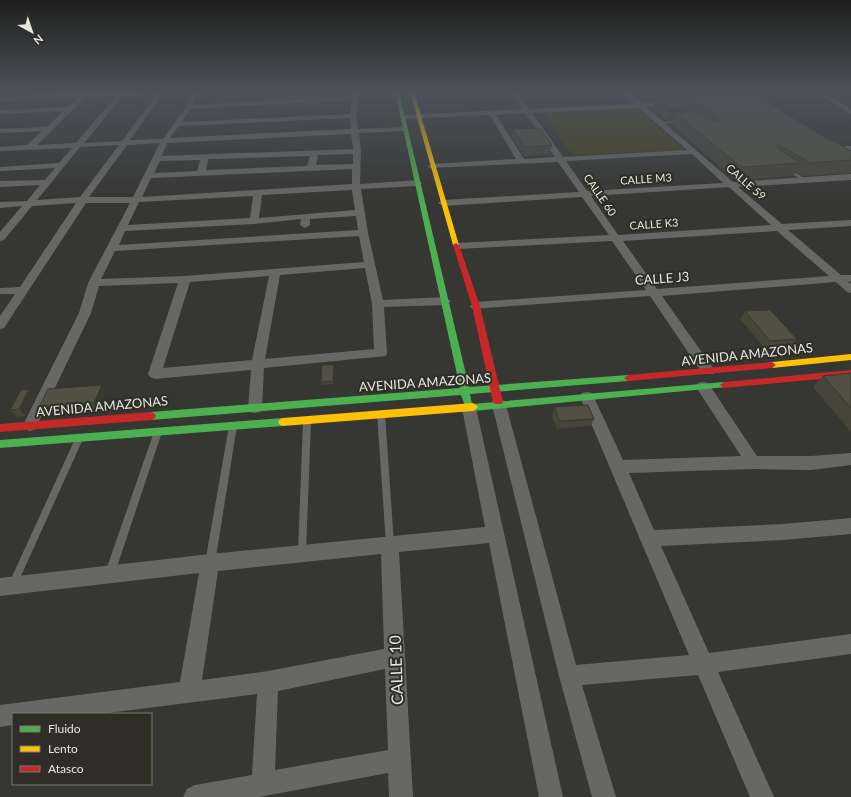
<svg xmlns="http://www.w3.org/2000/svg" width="851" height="797" font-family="Lato,sans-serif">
	<rect width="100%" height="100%" fill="#363632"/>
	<!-- green -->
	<path fill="#46421c" d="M637,109l47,41 -112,5 -28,-42z"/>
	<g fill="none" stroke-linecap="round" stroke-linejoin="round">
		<!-- lane -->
		<path fill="#676765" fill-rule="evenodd" d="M680,120l1,2 -20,2 -2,-1z
			M787,168h2l19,13 -4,1 -17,-12z
			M381,411l3,1 1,2 9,130 -1,3 -3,1 -3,-1 -1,-3 -9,-130 1,-2z
			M307,417l3,1 1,2 -5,134 -1,3 -3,1 -3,-1 -1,-3 5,-134 1,-2z
			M233,423l3,1 1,2 -22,137 -2,3 -3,1 -3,-1 -2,-3 24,-137 1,-2z
			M158,429l3,1 1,2 -47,141 -2,3 -3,2 -3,-2 -2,-3 49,-141 1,-2z
			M79,436l3,1 1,2 -67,148 -3,2 -3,-2 -2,-3 2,-3 65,-142 1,-2z"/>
		<!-- street -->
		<path fill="#676765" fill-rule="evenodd" d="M84,92h99l-21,3 -32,45 33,-1 23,-32 6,-15h6l-5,13 159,-9 1,-4h6l-3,24 2,13 47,-2 4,2 -4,2 -46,2 2,18 -1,33 58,-4 4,3 -4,3 -57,3 7,44 15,67 62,-3 6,4 -6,4 -61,2 3,46 -1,3 -122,12 -2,40 -2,4 -5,1 -5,-1 -2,-4 3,-38 -96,9 -5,-2 -2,-3 30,-91 -79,3 -8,27 -54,112 -2,4 -5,2 -5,-2 -2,-4 56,-112 9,-30 42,-80h-44l-82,125 -4,1v-13l15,-22h-15v-6l20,-1 56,-84 -44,3 -28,34 -4,1v-9l22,-26 -22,2v-6l27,-1 13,-16 -40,2v-6l45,-1 10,-12 -55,3v-4l59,-4 13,-15 -72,3v-4l27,-2 15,-14 -42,2v-4l47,-2 16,-16 -63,3v-4l68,-3 9,-9 -77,3v-4zM156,95l-34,46 -38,2 39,-47zM116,96l-40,47 -39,2 48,-47zM352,100l-2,14 -168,8 9,-13zM350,118l1,11 -181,9 9,-12zM351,134l2,15 -191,7 5,-13zM160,143l-27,54h-44l38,-52zM119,145l-39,52 -43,3 43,-53zM353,154v10l-37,1 2,-10zM310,156l-3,10 -101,4 2,-11zM200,160l-3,11 -43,2 6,-12zM352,169v15l-210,13 9,-19zM352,190l3,20 -96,8 3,-23zM253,196l-3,22 -122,7 11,-23zM356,216l2,14 -239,15 6,-14 129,-7 47,-5 -1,6 5,3 5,-3v-6zM359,236l5,26 -179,14 -84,3 14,-28zM365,268l7,36 2,45 -109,10 15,-84zM269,276l-17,84 -89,8 27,-86z
			M411,92h39l-38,4 -3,-2z
			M511,92h6l12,17 106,-5 -13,-12h7l13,11h33l1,1 -3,2 -27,1 87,75 118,-8v6l-113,7 44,37 69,-4v6l-63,4 53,45h10v6l-3,1 3,2v9l-4,-1 -11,-10 -174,14 51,72 2,3 -2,3h-10l-53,-78 -178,13 -2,-3 6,-4 170,-12 -34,-49 -154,8 -5,-3 5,-3 151,-8 -27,-38 -139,9 -5,-3 5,-3 136,-8 -21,-30 -129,6 -1,-2 4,-2 84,-5 -26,-44 -88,4 -3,-2 3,-2 121,-6zM639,108l48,42 -124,7 -31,-44zM525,113l30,44 -31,2 -28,-44zM692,154l31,29 -136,8 -21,-30zM729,187l42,38 -153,10 -27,-39zM777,231l52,45 -172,13 -34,-48z
			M815,92h8l28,17v5z
			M851,146v4l-24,1 -4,-2 4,-2z
			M703,382l5,1 49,73h54l40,-3v12l-40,5 -58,-1 -124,4 25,57 129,-6 68,-6v16l-68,6 -122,6 48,107 142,-19v20l-133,18 56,125h-24l-52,-122 -116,10 34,112h-24l-33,-121 -67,-271 2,-4 5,-1 5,1 2,4 70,260 113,-10 -109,-258 2,-4 5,-1 5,1 31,67 118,-4 -45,-69 2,-4z
			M469,403l5,1 2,4 87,389h-24l-50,-254 -90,9 14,245h-24l-1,-24 -129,24h-76l4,-8 8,-4 57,-10 5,-81 -157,20h-87v11l-13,2v-22l180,-23 19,-109 -199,23v-18l210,-24 275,-27 -23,-119 2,-4zM381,554l3,95 -116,22 -66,9 16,-109zM385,669l3,81 -113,20 3,-79z"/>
		<!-- fast -->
		<path fill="#4caf50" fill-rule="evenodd" d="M395,92h4l70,295 159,-12 4,3 -4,3 -158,13 2,10 252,-22 4,3 -1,2 -254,24 -8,-5 -4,-11 -310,25 -3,-1 -2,-3 2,-3 3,-1 309,-24z
			M283,418l3,1 2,3 -2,3 -3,1 -283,22v-8z"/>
		<!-- slow -->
		<path fill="#ffc107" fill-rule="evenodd" d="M410,92h4l45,153 -1,1 -5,-1z
			M851,354v6l-79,8 -4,-3 4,-3z
			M473,403l3,2 2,2 -2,2 -3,2 -190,15 -3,-1 -2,-3 2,-3 3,-1z"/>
		<!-- jam -->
		<path fill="#c62828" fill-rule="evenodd" d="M456,243l3,2 21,61 23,96 -2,2h-6l-2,-2 -21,-96 -19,-61z
			M772,362l4,3 -4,3 -144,13 -4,-3 4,-3z
			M851,370v6l-127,12 -4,-3 4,-3z
			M151,412l3,1 2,3 -2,3 -3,1 -151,12v-8z"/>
	</g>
	<!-- wall -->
	<path fill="#46453a" d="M685,96l144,44 22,11v22l-48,3 -7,-4 -3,4 -54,4 -6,-1 -62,-55 2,-5 -7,1 -13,-11 4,-11 24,3 2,1z
		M513,129l39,16 -2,9 -26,2 -12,-18z
		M745,311l52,28 -6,8 -26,2 -25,-30z
		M334,365v19l-12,1 -1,-3z
		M851,373v59l-38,-45 10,-11z
		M102,385l4,6 -8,18 -54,4 -5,-6z
		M36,397l-10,19 -9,1 -7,-7z
		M555,407l39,12 -3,7 -34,3 -5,-14z"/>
	<!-- shaded-wall -->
	<path fill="#39382f" d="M690,106l-4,12 -11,-5 -2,6 -7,1 4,-12z
		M334,365v19l-1,-3z
		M102,385l4,6 -8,18 -4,-6z
		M29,389l7,8 -10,19 -7,-7z"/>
	<!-- building -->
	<path fill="#515043" stroke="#39382f" d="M753,93l76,47 6,2 16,9v9l-41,3 -32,-19 -1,4 23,15 -55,4 -5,-1 -65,-53 21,-2 18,10 4,-1v-2l-33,-22z
		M681,97v4l9,5 -20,2 -13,-10z
		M540,128l12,17 -27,2 -12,-18z
		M770,310l27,29 -27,2 -25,-30z
		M322,365h12l-1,16 -12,1z
		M851,373v35l-28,-32z
		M102,385l-8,18 -55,4 9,-18z
		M29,389l-10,20 -9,1 11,-20z
		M588,405l6,14 -35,2 -4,-14z"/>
	<!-- sky -->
	<linearGradient id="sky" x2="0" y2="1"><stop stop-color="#1e1e1c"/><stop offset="0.45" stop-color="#4c525a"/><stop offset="1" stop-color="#4c525a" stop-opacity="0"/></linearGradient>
	<rect width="851" height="204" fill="url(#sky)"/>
	<g text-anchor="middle" stroke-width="4" stroke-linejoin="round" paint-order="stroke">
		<!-- far-street labels -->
		<g font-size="11" fill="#e7e7e2" stroke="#2e2e26">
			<text transform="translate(646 179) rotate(-4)" y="4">CALLE M3</text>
			<text transform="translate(746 182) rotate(41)" y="4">CALLE 59</text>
			<text transform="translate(600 195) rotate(55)" y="4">CALLE 60</text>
			<text transform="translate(654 224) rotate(-4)" y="4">CALLE K3</text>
		</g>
		<!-- street labels -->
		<g font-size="13" fill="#e7e7e2" stroke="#2e2e26">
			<text transform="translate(662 278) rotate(-4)" y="5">CALLE J3</text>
			<text transform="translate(747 354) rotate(-6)" y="5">AVENIDA AMAZONAS</text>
			<text transform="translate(425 382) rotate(-4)" y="5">AVENIDA AMAZONAS</text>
			<text transform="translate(102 406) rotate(-5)" y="5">AVENIDA AMAZONAS</text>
		</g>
		<!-- near-street labels -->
		<g font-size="16" fill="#e7e7e2" stroke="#2e2e26">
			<text transform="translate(396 670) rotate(-92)" y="6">CALLE 10</text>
		</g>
	</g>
	<!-- legend -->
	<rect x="12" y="713" width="140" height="72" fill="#2e2e26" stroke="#787871"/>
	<rect x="20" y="726" width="20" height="6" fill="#4caf50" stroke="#787871"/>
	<text x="48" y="733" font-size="12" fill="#e7e7e2">Fluido</text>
	<rect x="20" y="746" width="20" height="6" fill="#ffc107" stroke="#787871"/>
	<text x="48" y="753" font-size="12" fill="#e7e7e2">Lento</text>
	<rect x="20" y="766" width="20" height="6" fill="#c62828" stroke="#787871"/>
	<text x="48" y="773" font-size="12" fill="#e7e7e2">Atasco</text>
	<!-- north arrow -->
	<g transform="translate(32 32) rotate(140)" stroke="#2e2e26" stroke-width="3" paint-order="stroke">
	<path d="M0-3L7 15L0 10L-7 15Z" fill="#e7e7e2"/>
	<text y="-6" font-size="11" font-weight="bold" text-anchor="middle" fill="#e7e7e2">N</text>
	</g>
</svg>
